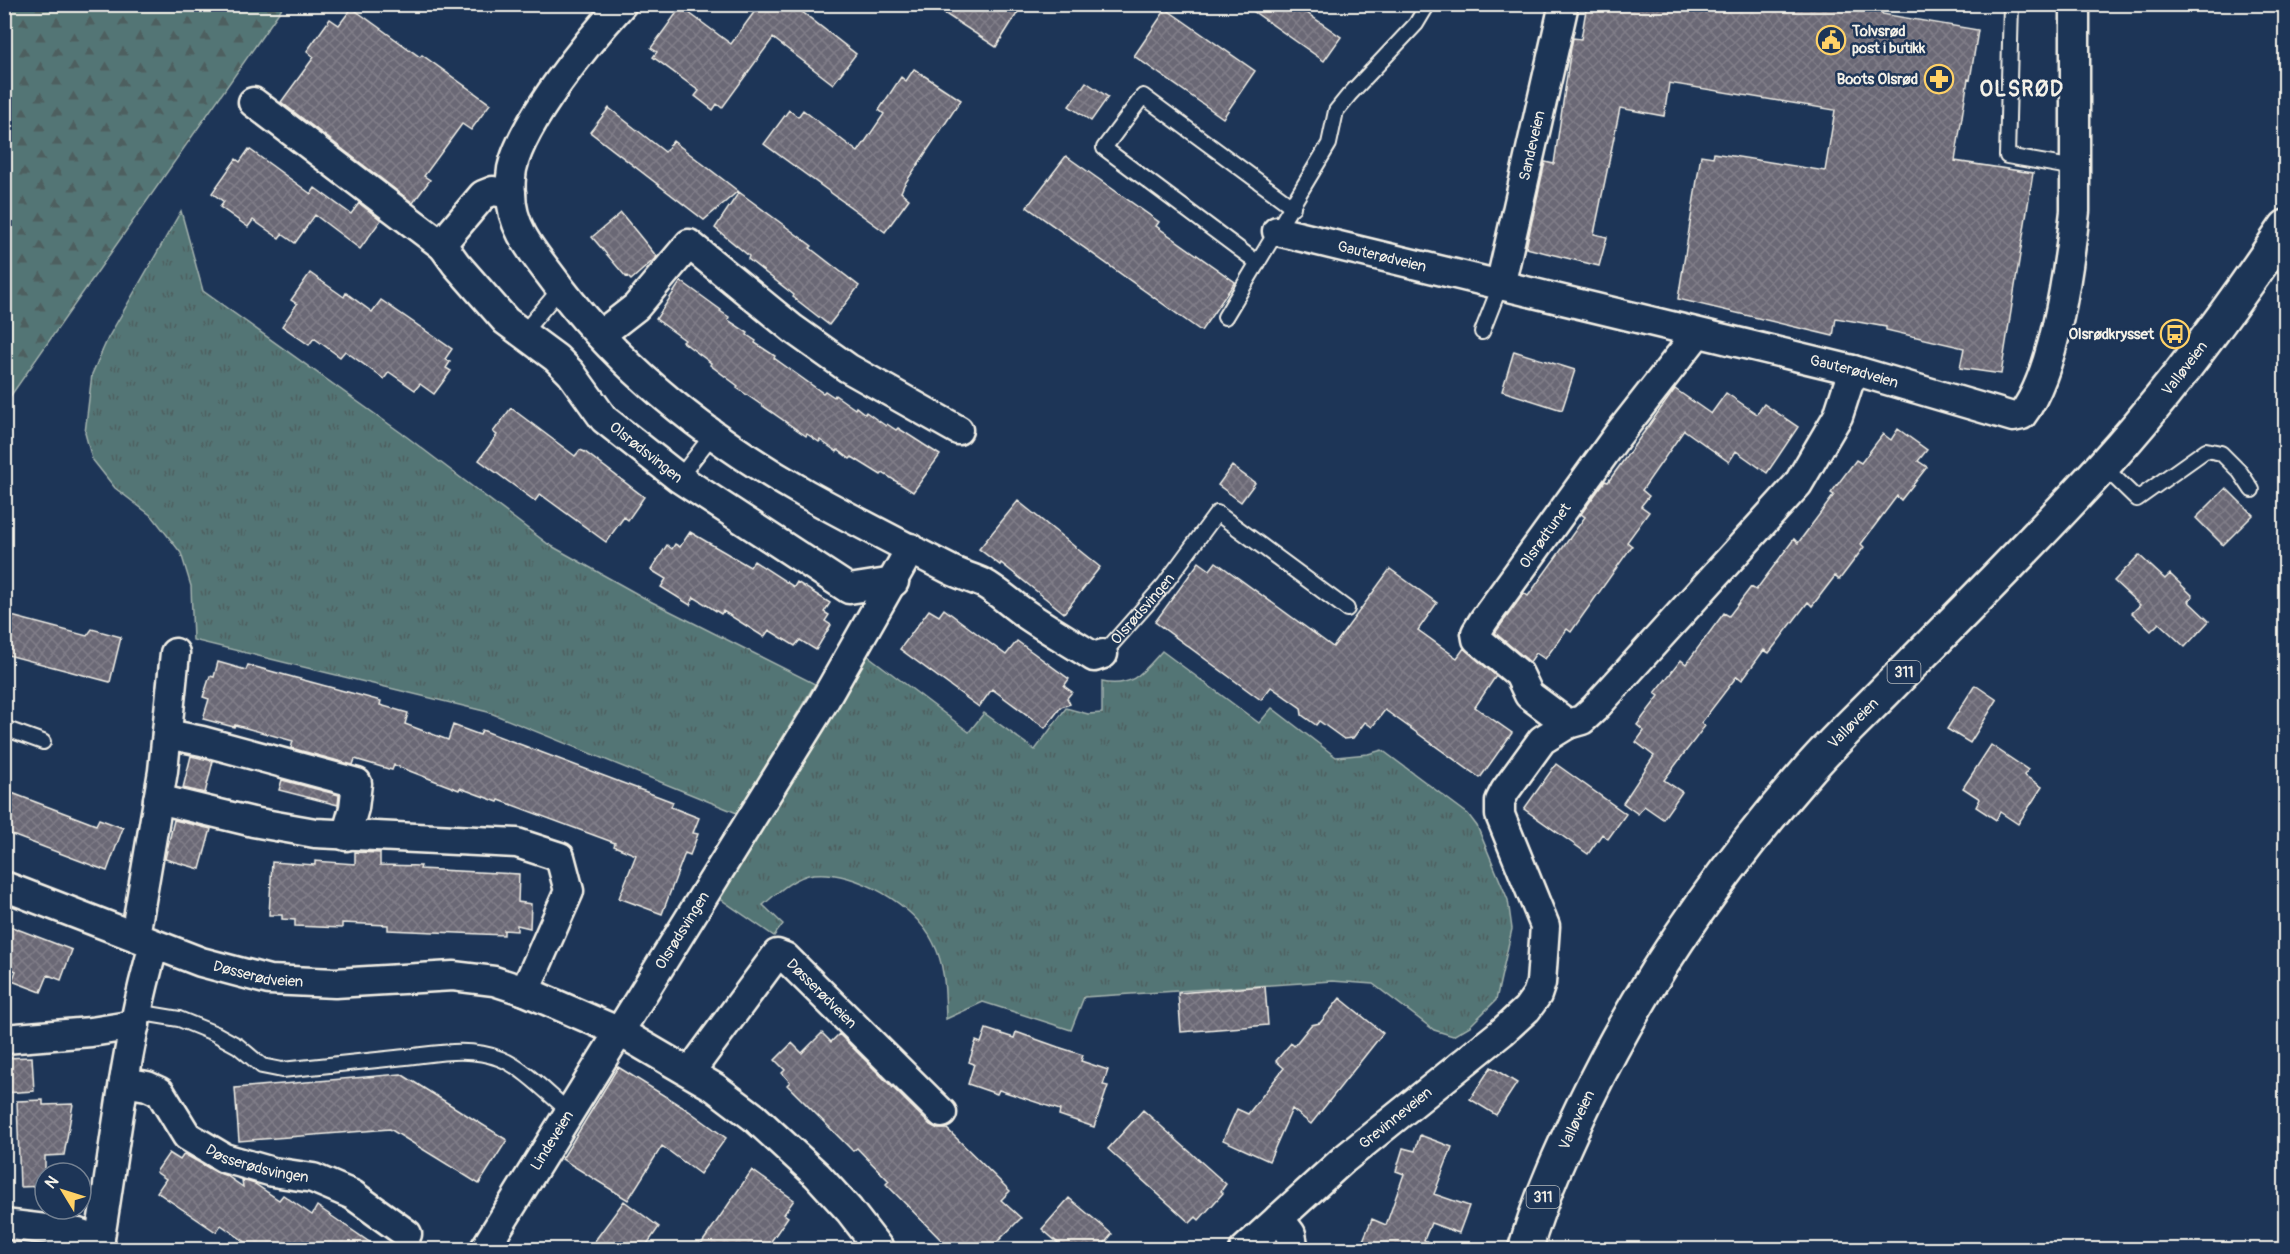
<svg xmlns="http://www.w3.org/2000/svg" width="2290" height="1254" font-family="Pangolin,sans-serif">
	<defs>
		<pattern id="forest-firs" width="22" height="20" patternUnits="userSpaceOnUse" patternTransform="scale(1.5)"><rect width="22" height="20" fill="#537575"/><path d="M5 1l3.5 6h-7zM16 11l3.5 6h-7z" fill="#4e5e5e"/></pattern>
		<pattern id="park-tufts" width="24" height="20" patternUnits="userSpaceOnUse" patternTransform="scale(1.5)"><rect width="24" height="20" fill="#537575"/><path d="M3 7l-1-3M5 7V3M7 7l1-3M15 17l-1-3M17 17v-4M19 17l1-3" fill="none" stroke="#4e5e5e"/></pattern>
		<pattern id="building-cross-hatch" width="8" height="8" patternUnits="userSpaceOnUse" patternTransform="scale(1.5)"><rect width="8" height="8" fill="#6b6875"/><path d="M0 0l8 8M0 8l8-8" fill="none" stroke="#817e89"/></pattern>
	</defs>
	<rect width="100%" height="100%" fill="#1d3557"/>
	<filter id="ink" filterUnits="userSpaceOnUse"><feTurbulence type="fractalNoise" baseFrequency=".0167" numOctaves="2"/><feDisplacementMap in="SourceGraphic" scale="12" xChannelSelector="R" yChannelSelector="G"/><feConvolveMatrix kernelMatrix="1 2 1 2 8 2 1 2 1" color-interpolation-filters="sRGB"/></filter>
	<g filter="url(#ink)">
		<!-- forest -->
		<path fill="url(#forest-firs)" stroke="#a4b3ae" stroke-width="1.5" d="M5,4l279,1 -279,399 -1,-399z"/>
		<!-- park -->
		<path fill="url(#park-tufts)" stroke="#a4b3ae" stroke-width="1.5" d="M181,211l22,80 204,146 141,107 100,56 167,84 -78,129 -249,-101 -295,-72 -2,-54 -10,-33 -28,-36 -38,-29 -23,-29 -7,-26 7,-59 16,-36z
			M1162,651l97,72 13,-15 64,49 32,-3 14,-4 86,64 9,12 31,74 4,29 -16,71 -26,26 -17,10 -19,-6 -61,-46 -41,-3 -248,16 -13,33 -88,-28 -37,17c-1,-27 0,-52 -13,-77 -18,-37 -78,-72 -119,-68 -19,2 -37,19 -51,31l20,19 -9,12 -58,-40 151,-241 102,77 15,-19 51,37 31,-42 22,6 14,-1v-31c31,6 41,-10 60,-31z"/>
		<!-- building -->
		<path fill="url(#building-cross-hatch)" stroke="#f4f1e8" stroke-width="1.5" d="M760,4h32l64,50 -23,30 -60,-46 -51,70 -5,-4 -4,6 -18,-14 4,-5 -46,-34 4,-5 -6,-4 30,-41 50,37z
			M930,4h93l-27,43z
			M1243,4h51l47,33 -17,24z
			M1587,4h276l20,4 -1,6 96,16 -8,50 -2,-1 -13,82 78,12 -32,201 -41,-6 4,-20 -78,-18v-3l-50,-9 -3,18 -155,-37 23,-144 12,2 1,-4 111,18 10,-61 -166,-27 -5,33 -44,-8 -26,126 13,3 -8,29 -73,-18 19,-86 9,2 17,-116 2,-10 8,1z
			M352,8l68,49 2,-2 68,49 -19,26 -9,-6 -38,52 6,4 -17,23 -132,-101 33,-45 -7,-6 23,-32 9,6z
			M1166,9l89,62 -32,47 -89,-62z
			M914,69l47,31 -57,85 -3,7 8,7 -24,33 -121,-88 25,-34 9,7 5,-7 55,42 26,-38 -5,-4 22,-33 5,4z
			M1086,82l22,15 -17,24 -22,-15z
			M609,108l56,44 8,-11 65,50 -34,29 -114,-88z
			M249,149l62,45 4,-6 36,26 8,-11 22,17 -21,29 -45,-34 -20,28 -13,-9 -3,4 -26,-18 -5,7 -28,-20 4,-5 -12,-9 24,-34 4,3z
			M1066,156l93,66 -3,4 79,56 -34,49 -174,-124z
			M739,192l73,54 -2,2 49,38 -30,39 -36,-28 1,-2 -46,-36 1,-3 -34,-28z
			M621,213l36,44 -26,23 -4,-4 -1,1 -34,-40z
			M310,273l34,24 2,-4 26,19 9,-12 71,49 -7,10 5,3 -4,6 5,3 -17,23 -14,-10 -5,6 -26,-18 -5,7 -39,-28 -5,6 -26,-19 -5,7 -27,-19 15,-22 -6,-4z
			M681,281l40,29 -1,1 9,6 -1,3 20,13 -1,2 9,6 -1,2 20,13 -1,2 49,35 2,-2 9,6 1,-2 20,14 1,-2 9,7 1,-2 20,14 1,-2 9,6 2,-2 42,27 -27,37 -30,-19 -2,2 -29,-18 -2,2 -12,-9 -1,2 -17,-12 -1,2 -12,-8 -1,2 -69,-48 1,-2 -28,-21 1,-2 -28,-21 2,-2 -29,-21z
			M1514,351l61,19 -13,40 -60,-19z
			M1675,389l36,25 15,-21 31,21 7,-10 34,23 -31,46 -31,-22 -7,11 -45,-32 -42,60 7,6 -8,10 8,6 -22,30 5,4 -61,86 -4,-3 -22,30 -9,-6 -6,9 -35,-29 29,-40 4,3 57,-79 -4,-3 24,-33 3,1z
			M511,408l64,48 5,-6 5,2 59,45 -16,23 -4,-3 -18,25 -66,-48 -5,7 -56,-41 18,-25 -4,-3z
			M1898,429l29,21 -9,11 9,6 -26,33 -4,-4 -36,48 3,3 -25,33 -4,-4 -23,30 -4,-4 -39,51 -5,-3 -22,30 -5,-4 -36,47 4,3 -41,54 18,12 -19,27 -19,-13 -6,8 -15,-11 31,-47 -18,-14 8,-11 -7,-6 22,-29 -4,-3 26,-33 5,4 38,-51 5,3 22,-29 5,3 38,-51 4,4 36,-48 -3,-2 25,-33 5,3 22,-29 8,6z
			M1232,466l23,17 -14,19 -23,-17z
			M2226,488l27,27 -30,30 -27,-27z
			M1018,501l82,66 -36,46 -63,-50 -1,2 -21,-16z
			M690,532l60,35 4,-6 40,26 3,-5 33,21 -6,9 5,3 -4,6 6,4 -15,25 -16,-10 -5,6 -26,-16 -5,7 -41,-26 -2,3 -27,-17 -4,8 -29,-18 5,-8 -15,-9 16,-25 5,4 3,-5 5,3z
			M2139,555l26,24 5,-5 23,22 -5,5 21,20 -24,26 -26,-24 -8,8 -19,-18 8,-8 -26,-24z
			M1199,562l11,8 6,-8 117,85 57,-78 47,34 -19,27 39,28 7,-10 32,28 -21,31 37,26 -32,45 -95,-68 -13,17 -7,-5 -12,16 -9,1 -25,-18 -3,4 -14,-10 -1,-7 -30,-21 -10,13 -106,-78z
			M944,609l62,46 11,-14 52,38 -5,7 8,6 -5,6 3,6 -9,3 -16,21 -53,-39 -13,18 -79,-58 29,-39 10,6z
			M4,614l83,22 5,-7 29,8 -11,45 -106,-28z
			M218,662l28,8 2,-5 133,36 -1,4 28,8 -3,11 43,16 5,-15 27,10 2,-5 191,72 -2,5 28,11 -6,15 5,1 -8,21 -5,-2 -23,61 -43,-16 17,-43 -22,-9 1,-3 -116,-43 -1,2 -38,-14 -1,2 -65,-25 -2,5 -37,-11 -2,6 -62,-17 2,-7 -58,-16 -1,2 -31,-8 6,-20 -6,-2 7,-21 4,1z
			M1975,685l22,15 -27,43 -23,-14z
			M1991,745l37,25 -4,5 18,12 -24,37 -18,-12 -4,8 -20,-13 4,-8 -17,-11z
			M191,756l22,5 -8,32 -22,-5z
			M1556,764l70,50 -18,25 -6,-5 -14,20 -64,-45z
			M282,780l57,15 -1,10 -59,-15z
			M4,790l92,35 3,-6 24,9 -16,43 -103,-39z
			M174,820l37,9 -11,40 -35,-10z
			M355,852l25,1v12l41,1 -1,3 99,5 -1,28 13,2 -1,24 -13,-3v6l-13,-1v5l-116,-5v-5l-46,-2v5l-47,-2v-6l-13,-1v-4h-13l3,-53 43,3v-4l40,3z
			M4,924l68,26 -11,30 -13,-5 -7,17 -29,-11 4,-10 -12,-5z
			M1265,986l3,39 -87,7 -3,-39z
			M1340,998l43,35 -72,91 -19,-15 -23,52 -46,-21 14,-31 11,5 36,-46 -8,-7 15,-18 3,3 17,-21 9,-2z
			M986,1029l28,9 2,-6 42,15 25,8 -2,6 27,9 -5,15 5,1 -14,41 -35,-12 1,-5 -61,-20 -2,4 -29,-10 6,-20 -5,-2 7,-21 5,2z
			M822,1033l9,9 8,-8 91,91 8,4h9l63,62 -9,9 20,18 -32,32h-38l-65,-66 3,-3 -32,-33 -4,3 -66,-66 3,-3 -8,-9 3,-3 -10,-10 17,-17 10,10z
			M32,1057l2,34 -30,2v-35z
			M618,1067l71,44 37,27 -26,36 -38,-28 -34,54 -66,-41z
			M1491,1067l26,16 -21,32 -26,-16z
			M401,1074l106,66 -28,44 -89,-55 -151,12 -4,-53z
			M43,1100v5l30,-1 -9,51 -19,1v30l-25,1 -3,-86z
			M1143,1110l83,74 -5,7 2,2 -24,27 -3,-3 -6,6 -82,-74z
			M1420,1135l32,12 -18,47 35,12 -10,27 -28,-10 -7,17 21,10h-86l13,-31 14,6 18,-51 -8,-3 7,-23 12,3z
			M169,1153l11,7 4,-6 32,18 11,4 16,11 -1,-7 13,4 24,16 4,-5 29,20 5,-9 64,44h-124l-36,-25 -5,7 -59,-40 9,-13 -10,-7z
			M752,1170l42,30 -10,14 4,3 -23,33h-68z
			M1069,1198l43,36 -13,16h-33l-24,-21z
			M624,1201l35,26 -16,23h-55z"/>
		<g fill="none" stroke-linecap="round" stroke-linejoin="round">
			<!-- lane casing -->
			<g stroke="#f4f1e8" stroke-width="18">
				<g id="lane">
					<path d="M2011,4l-4,152 68,12"/>
					<path d="M1258,263l-154,-115 39,-52 150,111"/>
					<path d="M1225,317l104,-173 7,-33 13,-16 67,-71 12,-20"/>
					<path d="M1482,332l18,-46"/>
					<path d="M523,333l37,-44"/>
					<path d="M2103,466l34,33 69,-49 15,3 19,19 12,18"/>
					<path d="M679,478l34,-44"/>
					<path id="s1" d="M1103,654l61,-69 53,-72 130,96"/>
					<path d="M4,728l39,14"/>
					<path d="M137,1012l42,7 37,15 22,12 24,20 20,4c38,-4 76,-8 114,-12 35,-3 71,-13 105,1 23,9 49,37 69,53"/>
				</g>
			</g>
			<!-- street casing -->
			<g stroke="#f4f1e8" stroke-width="33">
				<g id="street">
					<path d="M622,4c-33,36 -100,118 -110,165 -1,7 -2,17 -1,24 0,34 21,58 40,83 66,91 158,163 255,218 47,26 96,51 145,76 10,5 21,8 32,13 15,8 29,22 44,32 22,15 45,28 67,42l9,-3"/>
					<path d="M253,102l190,144"/>
					<path id="s2" d="M511,194l-18,-3 -10,4 -38,45 -2,6 13,18 50,57 50,37 15,15 33,46 75,59 170,111 45,-7"/>
					<path id="s3" d="M1277,231l576,139 160,47 9,-2c34,-44 47,-149 53,-204v-207"/>
					<path id="s4" d="M1500,286l64,-282"/>
					<path d="M600,335l36,-28 53,-63 104,85 55,39 110,62"/>
					<path id="s5" d="M1568,724l-39,-29 -10,-21 -42,-35 -1,-6 8,-13 133,-184 80,-102"/>
					<path d="M167,734l35,7 155,42 -3,25 -8,28"/>
					<path d="M158,799l95,23 62,11 202,10 43,14 9,34 -44,100"/>
					<path id="s6" d="M4,886l197,76 68,18 66,3 118,-7 41,5 31,10 95,41 94,55 41,31 62,57 32,35 31,40"/>
					<path d="M135,936l28,-165 12,-118"/>
					<path d="M4,1039l87,-7 44,-7"/>
					<path id="s7" d="M690,1072l87,-118 8,3 157,156"/>
					<path id="s8" d="M124,1082l23,4 13,6 27,44 37,22 49,14 40,6 40,17 54,39"/>
					<path d="M1279,1218l12,16 3,16"/>
					<path d="M4,1224l74,9 22,8"/>
					<path d="M98,1250c17,-102 27,-206 56,-305"/>
					<path id="s9" d="M484,1250l339,-547 88,-155"/>
					<path id="s10" d="M1244,1250l99,-90 159,-128 25,-23 10,-14 4,-12 4,-57 -45,-111v-14l5,-10 37,-51 26,-16 14,-4 12,-11 204,-225 40,-68 15,-46"/>
				</g>
			</g>
			<!-- primary casing -->
			<g stroke="#f4f1e8" stroke-width="38">
				<g id="primary">
					<path id="s11" d="M1525,1250c15,-52 38,-102 61,-150 57,-119 132,-226 219,-326 26,-31 57,-59 85,-88 71,-72 143,-143 211,-218 68,-74 129,-158 185,-241"/>
				</g>
			</g>
			<!-- lane -->
			<use href="#lane" stroke="#1d3557" stroke-width="14"/>
			<!-- street -->
			<use href="#street" stroke="#1d3557" stroke-width="28"/>
			<!-- primary -->
			<use href="#primary" stroke="#1d3557" stroke-width="33"/>
		</g>
	</g>
	<!-- icons -->
	<defs>
		<g id="civic-ring" transform="scale(1.5)"><circle r="9.5" fill="#1d3557" stroke="#ffd166" stroke-width="1.5"/><path d="M-.6-6.5H3V-4.5H.6V-3L4-1V1h2V6H-6V1h2V-1L-.6-3ZM-1.2 2.5V6h2.4V2.5Z" fill="#ffd166"/></g>
		<g id="pharmacy-ring" transform="scale(1.5)"><circle r="9.5" fill="#1d3557" stroke="#ffd166" stroke-width="1.5"/><path d="M-2-6h4v4h4v4h-4v4h-4v-4h-4v-4h4Z" fill="#ffd166"/></g>
		<g id="bus-ring" transform="scale(1.5)"><circle r="9.5" fill="#1d3557" stroke="#ffd166" stroke-width="1.5"/><path d="M-5-6H5V4H4V6H2V4H-2V6H-4V4H-5ZM-3.5-4V0h7V-4ZM-3.5 1.2v1.5H-2V1.2ZM2 1.2v1.5H3.5V1.2Z" fill="#ffd166"/></g>
	</defs>
	<g fill-rule="evenodd">
		<use href="#civic-ring" x="1831" y="40"/>
		<use href="#pharmacy-ring" x="1939" y="79"/>
		<use href="#bus-ring" x="2175" y="334"/>
	</g>
	<g text-anchor="middle" stroke-width="5" stroke-linejoin="round" paint-order="stroke">
		<!-- shield labels -->
		<g fill="#1d3557" stroke="#b4b9bc" stroke-width="1.5">
			<rect x="1887.5" y="661" width="33" height="22" rx="4.5"/>
			<rect x="1526.5" y="1186" width="33" height="22" rx="4.5"/>
		</g>
		<g font-size="14" font-weight="bold" fill="#f4f1e8">
			<text x="1904" y="677">311</text>
			<text x="1543" y="1202">311</text>
		</g>
		<!-- poi labels -->
		<g font-size="15" font-weight="bold" fill="#f4f1e8" stroke="#1d3557" text-anchor="end">
			<text x="1852" y="36" text-anchor="start">Tolvsrød<tspan x="1852" dy="17">post i butikk</tspan></text>
			<text x="1918" y="84">Boots Olsrød</text>
			<text x="2154" y="339">Olsrødkrysset</text>
		</g>
		<!-- street labels -->
		<g font-size="15" fill="#f4f1e8" stroke="#1d3557">
			<text dy="5" stroke="none"><textPath href="#s4" startOffset="144">Sandeveien</textPath></text>
			<text dy="5" stroke="none"><textPath href="#s3" startOffset="108">Gauterødveien</textPath></text>
			<text dy="5" stroke="none"><textPath href="#s11" startOffset="1112">Valløveien</textPath></text>
			<text dy="5" stroke="none"><textPath href="#s3" startOffset="594">Gauterødveien</textPath></text>
			<text dy="5" stroke="none"><textPath href="#s2" startOffset="386">Olsrødsvingen</textPath></text>
			<text dy="5" stroke="none"><textPath href="#s5" startOffset="252">Olsrødtunet</textPath></text>
			<text dy="5" stroke="none"><textPath href="#s1" startOffset="60">Olsrødsvingen</textPath></text>
			<text dy="5" stroke="none"><textPath href="#s11" startOffset="626">Valløveien</textPath></text>
			<text dy="5" stroke="none"><textPath href="#s9" startOffset="376">Olsrødsvingen</textPath></text>
			<text dy="5" stroke="none"><textPath href="#s6" startOffset="270">Døsserødveien</textPath></text>
			<text dy="5" stroke="none"><textPath href="#s7" startOffset="207">Døsserødveien</textPath></text>
			<text dy="5" stroke="none"><textPath href="#s10" startOffset="201">Grevinneveien</textPath></text>
			<text dy="5" stroke="none"><textPath href="#s11" startOffset="140">Valløveien</textPath></text>
			<text dy="5" stroke="none"><textPath href="#s9" startOffset="129">Lindeveien</textPath></text>
			<text dy="5" stroke="none"><textPath href="#s8" startOffset="166">Døsserødsvingen</textPath></text>
		</g>
		<!-- district labels -->
		<g font-size="21" font-weight="bold" letter-spacing="1.5" fill="#f4f1e8" stroke="#1d3557">
			<text x="2022" y="96">OLSRØD</text>
		</g>
	</g>
	<!-- margin -->
	<rect width="2290" height="1254" fill="none" stroke="#1d3557" stroke-width="24"/>
	<rect x="12" y="12" width="2266" height="1230" fill="none" stroke="#f4f1e8" stroke-width="2" filter="url(#ink)"/>
	<!-- north arrow -->
	<g transform="translate(63 1191) rotate(308)"><circle r="28" fill="#1d3557" stroke="#738091" stroke-width="1.5"/>
	<path d="M0-4.5L10 22L0 15L-10 22Z" fill="#ffd166"/>
	<text y="-9" font-size="16" font-weight="bold" text-anchor="middle" fill="#f4f1e8">N</text>
	</g>
</svg>
